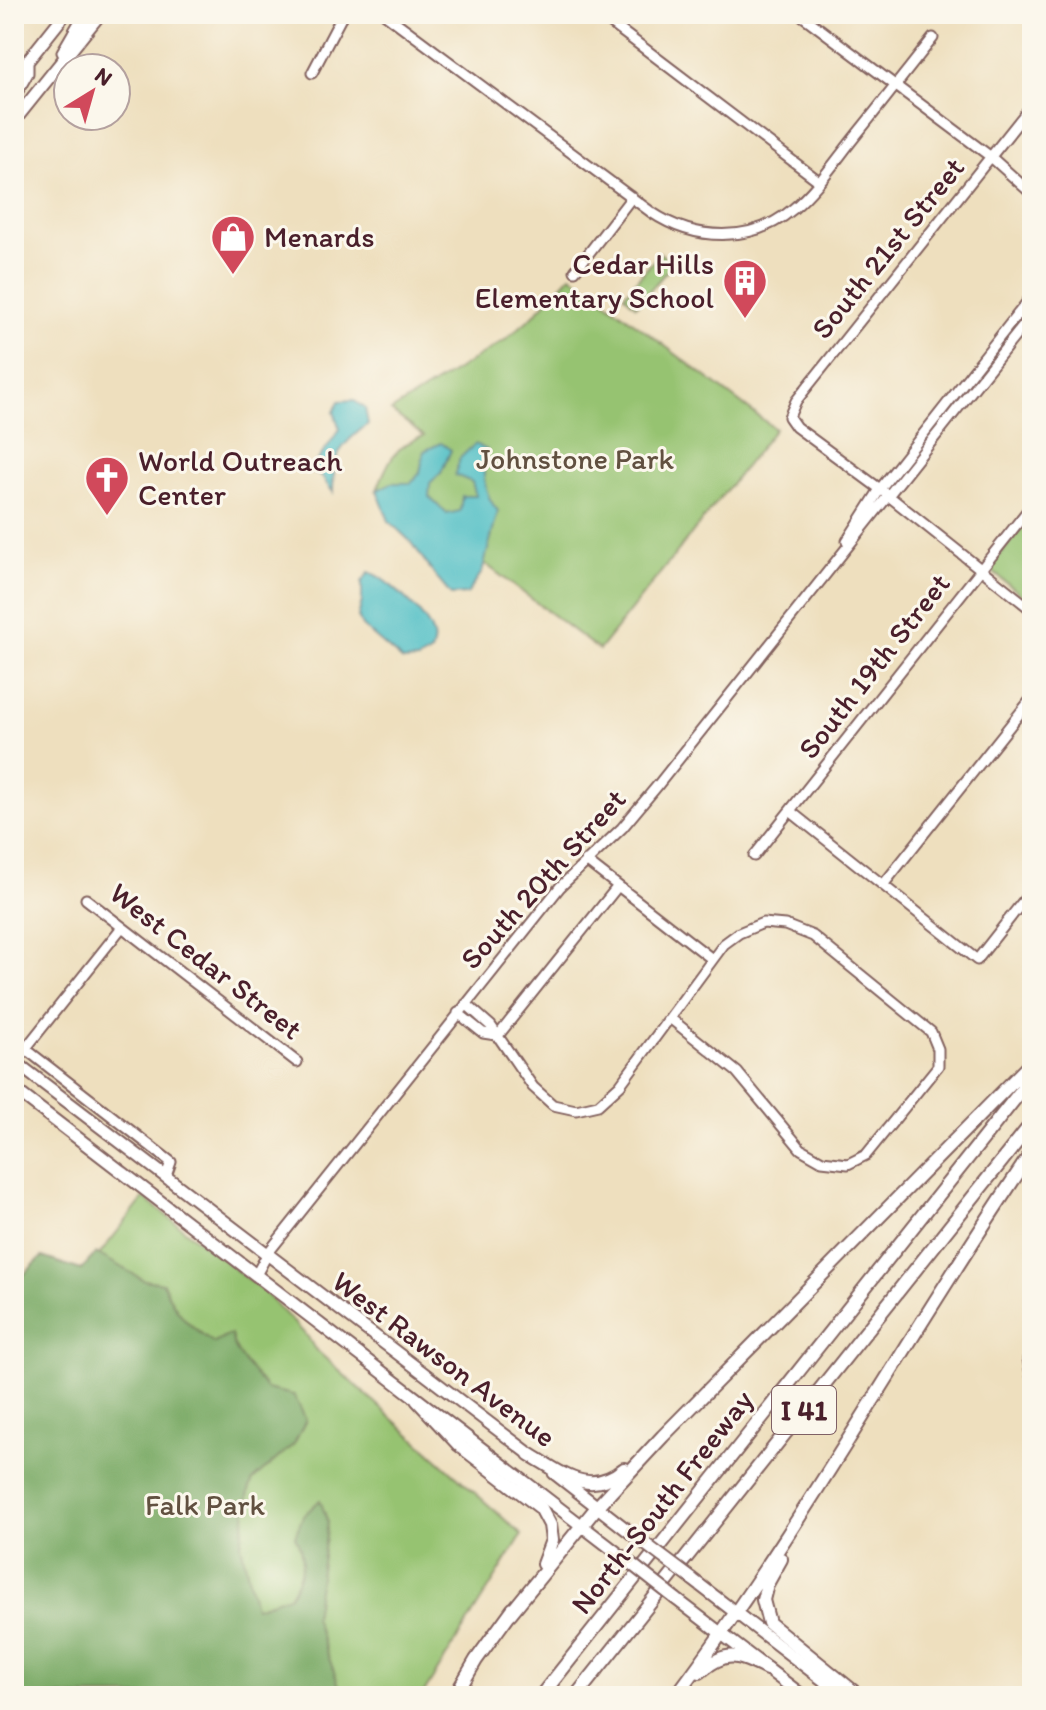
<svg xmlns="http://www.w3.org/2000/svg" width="1046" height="1710" font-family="Itim,sans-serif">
	<rect width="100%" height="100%" fill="#fbf7ec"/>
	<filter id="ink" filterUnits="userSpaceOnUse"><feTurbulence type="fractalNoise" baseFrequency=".0125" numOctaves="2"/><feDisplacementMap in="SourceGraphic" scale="16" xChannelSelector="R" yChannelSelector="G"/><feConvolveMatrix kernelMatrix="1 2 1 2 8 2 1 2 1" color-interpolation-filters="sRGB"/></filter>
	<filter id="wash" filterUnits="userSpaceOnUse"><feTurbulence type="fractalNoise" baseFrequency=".006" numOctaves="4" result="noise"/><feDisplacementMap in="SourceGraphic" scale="32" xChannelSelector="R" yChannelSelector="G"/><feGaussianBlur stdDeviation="1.8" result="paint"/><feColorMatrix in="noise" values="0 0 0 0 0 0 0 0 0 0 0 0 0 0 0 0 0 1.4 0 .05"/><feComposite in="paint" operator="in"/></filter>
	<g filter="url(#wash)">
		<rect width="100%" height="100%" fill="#eedfbe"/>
		<!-- green -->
		<path fill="#96c371" stroke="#70714e" stroke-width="2" d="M660,253l13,11 -37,42 -12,-11z
			M571,275l204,154 -176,221 -202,-153 -5,-14 -15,7c11,-28 16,-44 47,-54l-33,-25 114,-71 29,-25z
			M1032,515v88l-38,-30 -3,-7z
			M144,1198l120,94 44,45 6,11 208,187 -100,161h-408v-333z"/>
		<!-- forest -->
		<path fill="#78a963" stroke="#616447" stroke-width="2" d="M96,1253l48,27 19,3c13,31 24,41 51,60l17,-9c3,22 22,36 35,55l28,6 12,25 -12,24 -41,36 -4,11 -8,53 14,63 34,-11c13,-21 18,-37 6,-60l8,-20 17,-16 8,22 -14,95 26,71 -38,8h-288v-412l28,-27 39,13z"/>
		<!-- water -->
		<path fill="#52c0c6" stroke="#4e7078" stroke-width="2" d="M353,400l12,8 3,16c-30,23 -35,31 -35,68l-12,-16 -11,-5 30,-42 -6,-17 5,-11z
			M441,443l10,7 -10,23 -11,10 -1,14 18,17 13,-3 2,-15h14l-4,-14 -17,-7 5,-17 15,-14 12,6c-6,21 -4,44 11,61l-16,61 -15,22 -16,1 -16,-19 -23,-33 -23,-22 -12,-31 15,-7h19l9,-10 4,-22z
			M369,572c18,7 57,42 63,61 3,7 1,12 -1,19l-13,8 -15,1 -41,-35 -4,-9 4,-16v-19z"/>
	</g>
	<g filter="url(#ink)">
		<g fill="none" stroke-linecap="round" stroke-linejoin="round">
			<!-- minor casing -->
			<g stroke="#83625e" stroke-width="13">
				<path id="minor" d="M385,14l266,198c43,29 101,32 142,-3 23,-19 41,-46 60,-70 27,-33 53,-67 80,-101
					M599,14l220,167
					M800,14l191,143 41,37
					M312,73l31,-59
					M1028,110l-232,291 -7,16 7,10 84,62 152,121
					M575,271l57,-74
					M847,541l33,-52 152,-193
					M790,811l187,149 55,-70
					M754,856l278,-351
					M586,861l126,98
					M883,885l149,-187
					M86,899l211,163
					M466,1004l25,22 42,61 20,18 23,5 22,-5 22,-20 104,-141 15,-11 24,-10 22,2 28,11 118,96 7,17v17l-72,89 -18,9 -26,-3 -21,-12 -64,-77 -66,-53
					M458,1013l25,20 13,2
					M497,1037l121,-151
					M14,1040l157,122 -5,14
					M14,1063l108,-136
					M256,1275l12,-22 292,-366 62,-59 36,-43 374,-470
					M1032,1337l-4,22 4,21"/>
			</g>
			<!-- major casing -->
			<g stroke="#83625e" stroke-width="15">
				<path id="major" d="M63,52l22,-38
					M14,78l51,-64
					M14,96l13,-23v-10
					M14,121l86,-107
					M14,1061l521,397
					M14,1089l606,466
					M554,1473l82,64
					M692,1579l152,117
					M676,1599l127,97"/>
			</g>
			<!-- highway casing -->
			<g stroke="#83625e" stroke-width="16">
				<path id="highway" d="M417,1400l42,45 82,63 9,17 2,15 -9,24
					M529,1454c33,19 60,44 95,15
					M781,1559l-14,25 -4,16 6,23 90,73
					M510,1614l87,-107 66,-71 369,-374
					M700,1672c27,-23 38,-17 67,-3
					M455,1696l21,-36 37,-51
					M541,1696l491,-619
					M576,1696l456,-573
					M676,1696c130,-174 234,-365 356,-544"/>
			</g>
			<!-- minor -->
			<use href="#minor" stroke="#fff" stroke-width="9"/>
			<!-- major -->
			<use href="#major" stroke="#fff" stroke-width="11"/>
			<!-- highway -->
			<use href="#highway" stroke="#fff" stroke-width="12"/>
			<!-- major-bridge casing -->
			<g stroke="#83625e" stroke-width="15" stroke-linecap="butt">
				<path id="major-bridge" d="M636,1537l56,42
					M620,1555l56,44"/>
			</g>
			<!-- major-bridge -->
			<use href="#major-bridge" stroke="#fff" stroke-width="11"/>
		</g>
	</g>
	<!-- icons -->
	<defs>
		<g id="shop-pin" transform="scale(2.3)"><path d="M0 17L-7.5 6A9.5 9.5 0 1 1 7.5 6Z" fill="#d1495b" stroke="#fbf7ec"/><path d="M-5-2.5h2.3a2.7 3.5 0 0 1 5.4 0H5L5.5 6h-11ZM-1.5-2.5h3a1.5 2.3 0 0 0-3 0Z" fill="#fff"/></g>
		<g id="building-pin" transform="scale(2.3)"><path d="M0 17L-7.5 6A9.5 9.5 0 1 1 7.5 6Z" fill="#d1495b" stroke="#fbf7ec"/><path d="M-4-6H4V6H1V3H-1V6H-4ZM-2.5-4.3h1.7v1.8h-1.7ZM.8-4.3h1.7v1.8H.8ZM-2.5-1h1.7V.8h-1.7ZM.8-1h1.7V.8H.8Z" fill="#fff"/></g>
		<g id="church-pin" transform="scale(2.3)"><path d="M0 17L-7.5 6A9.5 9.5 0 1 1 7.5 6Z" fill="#d1495b" stroke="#fbf7ec"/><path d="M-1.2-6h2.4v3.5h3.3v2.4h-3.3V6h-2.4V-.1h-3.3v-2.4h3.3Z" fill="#fff"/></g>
	</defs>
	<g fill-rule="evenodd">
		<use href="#shop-pin" x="233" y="237"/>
		<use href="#building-pin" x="745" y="281"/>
		<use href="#church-pin" x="107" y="478"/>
	</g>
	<g text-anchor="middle" stroke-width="6" stroke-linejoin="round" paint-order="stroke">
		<!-- shield labels -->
		<rect fill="#fbf7ec" stroke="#7f6065" stroke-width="2" x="772" y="1386" width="64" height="48" rx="6"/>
		<g font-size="28" font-weight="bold" fill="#4a1f2b">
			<text x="804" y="1420">I 41</text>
		</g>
		<!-- poi labels -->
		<g font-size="30" fill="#4a1f2b" stroke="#fbf7ec" text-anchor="start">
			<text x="264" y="247">Menards</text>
			<text x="714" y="274" text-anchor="end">Cedar Hills<tspan x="714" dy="34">Elementary School</tspan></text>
			<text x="138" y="471">World Outreach<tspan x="138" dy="34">Center</tspan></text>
		</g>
		<!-- street labels -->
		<g font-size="30" fill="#4a1f2b" stroke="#fbf7ec">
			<text transform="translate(888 248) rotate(-51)" y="10">South 21st Street</text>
			<text transform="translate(874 666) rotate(-52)" y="10">South 19th Street</text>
			<text transform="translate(543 879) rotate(-48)" y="10">South 20th Street</text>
			<text transform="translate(206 961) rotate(38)" y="10">West Cedar Street</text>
			<text transform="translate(444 1359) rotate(37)" y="10">West Rawson Avenue</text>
			<text transform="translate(662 1502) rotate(-52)" y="10">North-South Freeway</text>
		</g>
		<!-- park labels -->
		<g font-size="30" fill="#615040" stroke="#fbf7ec">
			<text x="575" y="469">Johnstone Park</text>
			<text x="205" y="1515">Falk Park</text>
		</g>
	</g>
	<!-- margin -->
	<rect width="1046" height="1710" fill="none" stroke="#fbf7ec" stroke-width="48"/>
	<!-- north arrow -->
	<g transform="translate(92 92) rotate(37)"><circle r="38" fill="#fbf7ec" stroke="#b4a19f" stroke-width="2"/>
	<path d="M0-6L14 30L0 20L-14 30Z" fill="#d1495b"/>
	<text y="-12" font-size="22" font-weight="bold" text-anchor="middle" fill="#4a1f2b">N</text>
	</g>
</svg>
